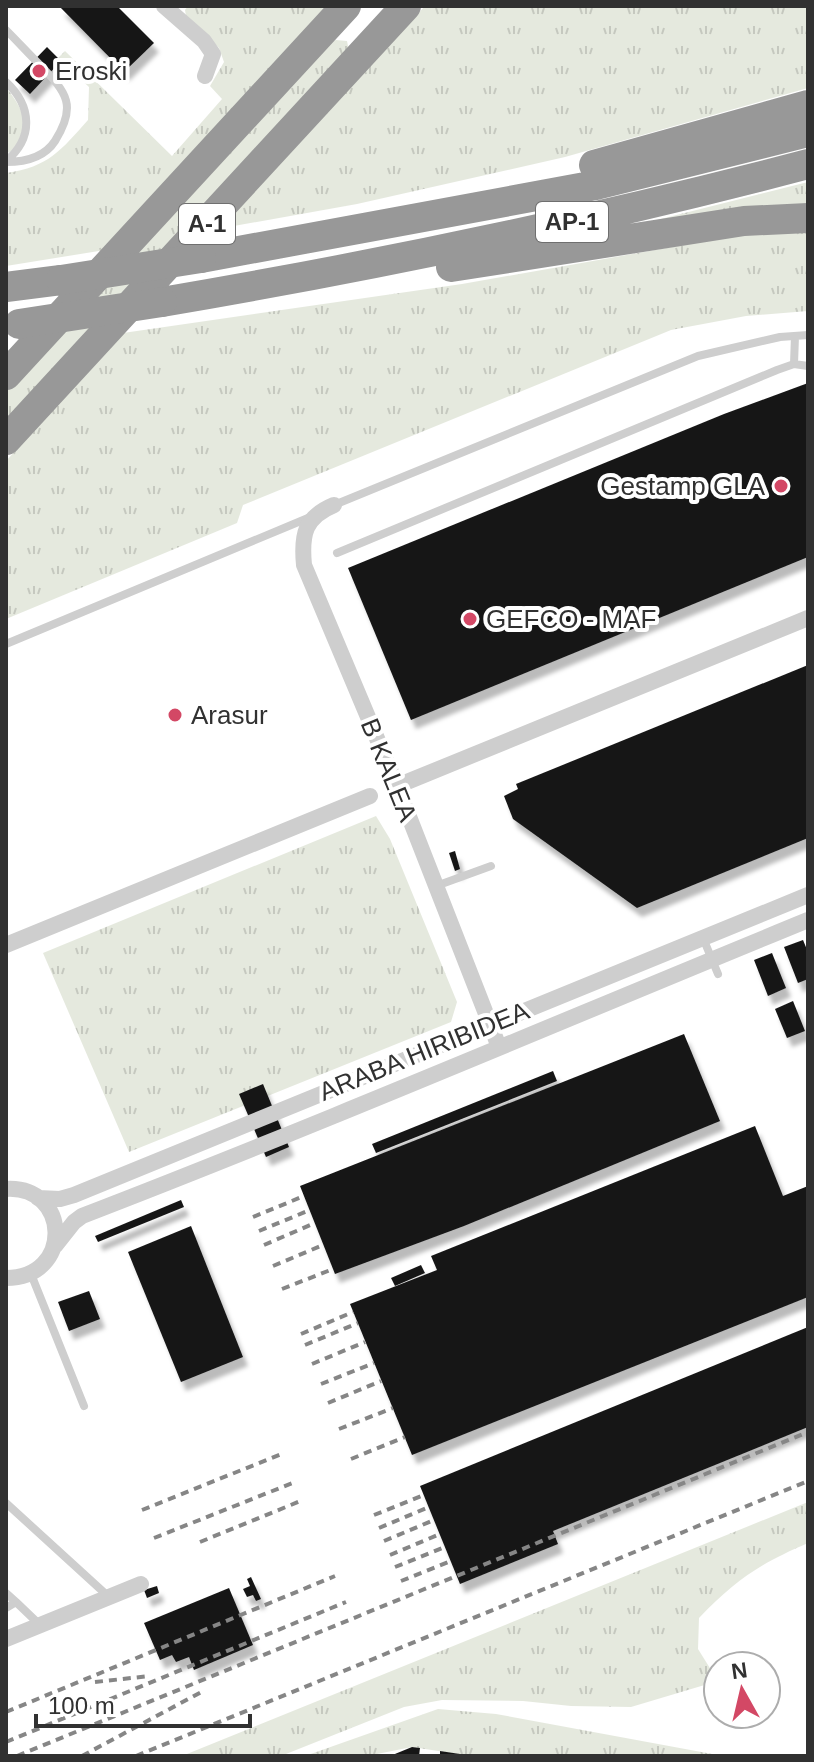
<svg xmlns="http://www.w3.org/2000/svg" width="814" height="1762" font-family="Arial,sans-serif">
	<defs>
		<pattern id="grass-tufts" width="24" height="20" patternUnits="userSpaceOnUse" patternTransform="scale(2)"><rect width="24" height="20" fill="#e5e9de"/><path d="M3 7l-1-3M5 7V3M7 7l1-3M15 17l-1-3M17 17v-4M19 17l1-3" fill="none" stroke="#c5c8bf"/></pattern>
		<filter id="shadow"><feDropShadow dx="5" dy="9" stdDeviation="2" flood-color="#0004"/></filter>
	</defs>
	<rect width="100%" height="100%" fill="#fff"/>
	<!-- grass -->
	<path fill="url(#grass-tufts)" d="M188,6h141l-224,244 -99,16v-93c43,-6 55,-23 82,-53l1,-33 -31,-29 7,-7 107,105 50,-57 -12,-13 14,-24 -5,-14 -33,-32 -1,-6z
		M425,6h383v82l-243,69 -208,47 -140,25z
		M336,40l11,1 2,10 -343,375v-36l318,-346z
		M6,88c18,20 31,50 0,66z
		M808,182v25l-187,22z
		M757,232h51v79l-62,5 -75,14 -428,175 -6,18 -231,96v-158l117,-128 339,-49z
		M376,816l14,23 67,163 -6,20 -322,130 -86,-199z
		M808,1502v41c-49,21 -72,37 -109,75l-1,31 20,32 -87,26 -60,-1 -48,-5 -81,-1 -38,7 -123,49h-99z
		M438,1709l58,5 227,42h-252l-59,-9 -45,9h-62z"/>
	<!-- building -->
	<path fill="#181818" filter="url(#shadow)" d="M59,6h58l37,37 -30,29z
		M47,47l14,14 -31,33 -15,-14z
		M808,383v174l-397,163 -63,-152 376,-154z
		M808,665v173l-171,70 -124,-89 -9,-23 14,-7 -2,-5z
		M455,851l5,18 -5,2 -6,-18z
		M803,940l5,12v27l-10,4 -14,-36z
		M772,953l14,35 -18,8 -14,-36z
		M793,1001l12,30 -18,7 -12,-29z
		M684,1034l36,87 -256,105 -129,48 -35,-88z
		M553,1071l4,10 -181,72 -4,-9z
		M263,1084l26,63 -23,10 -27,-63z
		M755,1126l28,70 25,-10v111l-396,158 -62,-151 87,-34 -6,-14z
		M181,1200l3,7 -86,35 -3,-6z
		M191,1226l52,131 -62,25 -53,-130z
		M421,1265l4,8 -30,13 -4,-8z
		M89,1291l11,28 -31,12 -11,-29z
		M808,1327v100l-255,104 5,13 -98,40 -40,-98z
		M251,1577l10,22 -5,2 -3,-6 -6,2 -4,-8 7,-3 -3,-7z
		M157,1586l2,7 -12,5 -3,-8z
		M229,1588l24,57 -59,25 -5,-13 -13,5 -4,-7 -12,5 -16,-37z
		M412,1747l8,1 -1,8h-29z
		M440,1751l20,3v2h-20z"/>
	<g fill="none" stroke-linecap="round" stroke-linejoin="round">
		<!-- lane -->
		<path stroke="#cecece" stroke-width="8" d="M6,30c12,12 23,24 35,36 26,27 36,40 14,75 -11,17 -30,21 -49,21
			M6,82c26,24 28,56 0,79
			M794,364l1,-28
			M334,505l364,-149 82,-19 28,-2
			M337,553l440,-183 17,-6 14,2
			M6,644l302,-126
			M436,886l55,-20
			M703,938l15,36
			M31,1274l53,132
			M6,1503l103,94
			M6,1593l10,9 -10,6
			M16,1602l24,23"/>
		<!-- street -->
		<path stroke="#cecece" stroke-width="16" d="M164,6l40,35 9,13 -8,22
			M334,505c-29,12 -33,29 -30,60l93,221 102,261
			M397,786l411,-168
			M6,945l364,-149
			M6,1189c64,-4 68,89 0,89
			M38,1198l22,1 14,-4 734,-300
			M55,1246l19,-24 8,-6c244,-94 484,-197 726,-296
			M6,1639l135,-55"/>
		<!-- highway -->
		<path stroke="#989898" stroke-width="30" d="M594,165l214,-60
			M201,258l395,-73 212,-53
			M451,267l293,-46 64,-3
			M6,287l55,-7
			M162,302c218,-37 433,-82 646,-138
			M6,375l340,-369
			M6,440l400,-434"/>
		<!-- rail -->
		<path stroke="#868686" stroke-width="4" stroke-dasharray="8 6" stroke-linecap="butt" d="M253,1217l51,-21
			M259,1231l51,-21
			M264,1245l51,-22
			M273,1266l50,-21
			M282,1289l51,-20
			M301,1334l52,-22
			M305,1345l53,-22
			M312,1364l53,-22
			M321,1384l53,-21
			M328,1403l53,-22
			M339,1429l54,-21
			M351,1459l54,-22
			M142,1510l142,-57
			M374,1515l50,-20
			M379,1528l50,-21
			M154,1538l141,-56
			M384,1541l50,-21
			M200,1542l103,-42
			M390,1555l50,-21
			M395,1567l50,-20
			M401,1581l50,-20
			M95,1682l55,-6
			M6,1712l329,-136
			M6,1742l340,-140
			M17,1756l791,-324
			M82,1756l123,-66
			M136,1756l672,-275"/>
		<!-- highway-bridge -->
		<path stroke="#989898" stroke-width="30" d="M61,280l140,-22
			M19,324l143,-22"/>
	</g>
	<!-- markers -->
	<g fill="#d34865" stroke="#fff" stroke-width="3">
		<circle cx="39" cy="71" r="8"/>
		<circle cx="781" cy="486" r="8"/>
		<circle cx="470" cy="619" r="8"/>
		<circle cx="175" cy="715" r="8"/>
	</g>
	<g text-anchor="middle" stroke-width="8" stroke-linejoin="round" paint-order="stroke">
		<!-- shield labels -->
		<g fill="#fff" stroke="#6f6f6f" stroke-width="2">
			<rect x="536" y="202" width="72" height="40" rx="6"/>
			<rect x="179" y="204" width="56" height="40" rx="6"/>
		</g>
		<g font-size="24" font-weight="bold" fill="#313131">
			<text x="572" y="230">AP-1</text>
			<text x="207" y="232">A-1</text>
		</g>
		<!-- poi labels -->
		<g font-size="26" fill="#313131" stroke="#fff" text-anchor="start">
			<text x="55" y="80">Eroski</text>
			<text x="765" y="495" text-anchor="end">Gestamp GLA</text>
			<text x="486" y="628">GEFCO - MAF</text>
			<text x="191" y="724">Arasur</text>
		</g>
		<!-- street labels -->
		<g font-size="26" fill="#313131" stroke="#fff">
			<text transform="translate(389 770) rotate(68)" y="9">B KALEA</text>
			<text transform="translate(424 1051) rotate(-22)" y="9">ARABA HIRIBIDEA</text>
		</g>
	</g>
	<!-- border -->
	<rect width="814" height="1762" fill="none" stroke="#313131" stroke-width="16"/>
	<!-- north arrow -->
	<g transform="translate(742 1690) rotate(352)"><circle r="38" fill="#ffffff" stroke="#adadad" stroke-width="2"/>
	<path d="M0-6L14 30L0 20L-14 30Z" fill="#d34865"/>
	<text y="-12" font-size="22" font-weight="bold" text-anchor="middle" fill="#313131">N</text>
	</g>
	<!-- scale -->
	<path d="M36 1714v12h214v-12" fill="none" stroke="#313131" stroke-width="4"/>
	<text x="48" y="1714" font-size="24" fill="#313131" stroke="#ffffff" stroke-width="6" paint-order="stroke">100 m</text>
</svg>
